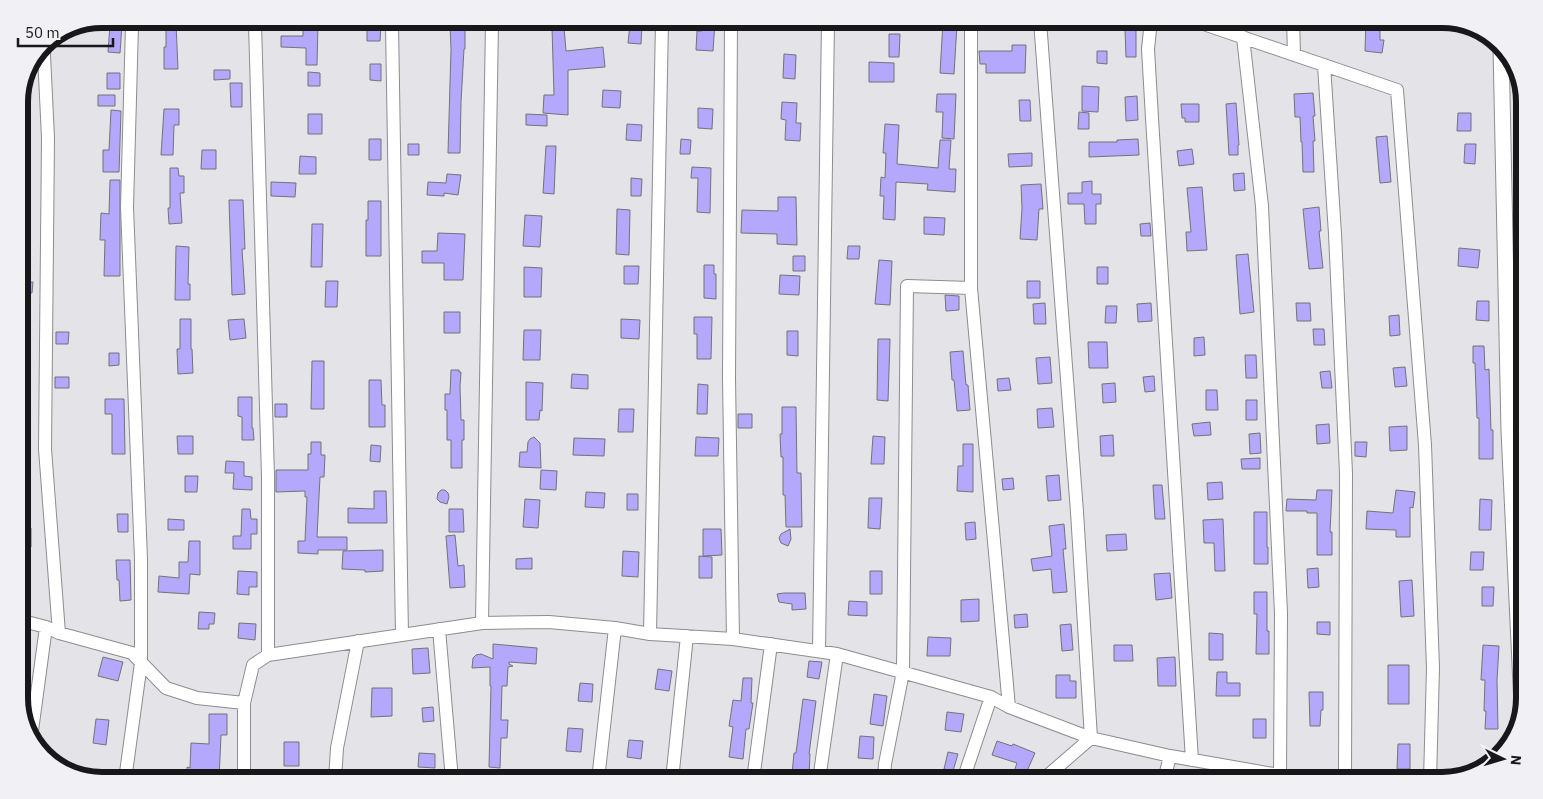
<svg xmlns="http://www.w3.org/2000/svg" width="1543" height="799" font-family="'IBM Plex Sans',sans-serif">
	<rect width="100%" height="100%" fill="#e3e3e8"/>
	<!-- building -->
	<path fill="#b3a8fb" stroke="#737377" d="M1366,19h14v21h4l-2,13 -17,-2z
		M943,21h13l-1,4h2l-3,49 -14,-1z
		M702,22h13l-2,29 -17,-1 1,-19h5z
		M176,24l2,45h-14v-22h2v-22z
		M303,24h15l-1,41h-11v-17l-25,-1v-11h22z
		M367,24h14l-1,17h-13z
		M630,24l12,1 -1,19 -13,-1z
		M110,25h12l-2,28 -12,-1z
		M450,25h15v24h-1l-3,53 -1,51h-12l3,-104z
		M564,27l2,24 37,-4 2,20 -37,3v45l-25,-2 1,-18h10l-2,-67z
		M1136,29v28h-10l-1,-27z
		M889,34h11l-1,23h-10z
		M1012,45h14l-1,28h-39v-9h-6l-1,-13h33z
		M1097,51h10v13l-10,-1z
		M784,54l12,1 -1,24 -12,-1z
		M869,62l25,1v19h-25z
		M370,64h11v17l-11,-1z
		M214,70h16v9l-16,1z
		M308,72l12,1v13h-12z
		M107,73h13v16h-13z
		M230,83h12v24h-11z
		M1082,86l17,1 -1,25 -16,-1z
		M603,90l18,1 -1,17 -18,-1z
		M1313,93l2,23h-2l2,25h-2l1,31h-11l-1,-30h-1l-1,-25h-5l-1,-23z
		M937,94h19l-2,45 -12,-1 1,-26h-7z
		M98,95h17v11h-17z
		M1137,96l1,24 -12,1 -1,-24z
		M1019,100h11l1,21h-11z
		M782,102l15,1 -1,20h5l-1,18 -15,-1 1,-20 -5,-1z
		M1236,103l3,42h-1v10h-9l-3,-51z
		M1181,104h18v18h-14v-4h-3z
		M698,108l15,1 -1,20 -14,-1z
		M164,109h15v16h-5l-1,30h-12z
		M111,110l10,1 -2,61h-16v-22h6z
		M1079,112l10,1v16h-11z
		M1458,113h13v18h-14z
		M308,114h14v20h-14z
		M526,114l21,1v11l-21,-1z
		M627,124l15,1 -1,16 -15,-1z
		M885,124l14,1 -2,39 41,4 2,-28h11l-2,29h7l-1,23 -28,-2 1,-6 -32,-2 -1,38 -12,-1 1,-23h-4l1,-19 4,1 1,-25h-3z
		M1387,136l4,46 -11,1 -4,-46z
		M369,139h12v21h-12z
		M681,139l10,1 -1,14h-10z
		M1138,139l1,16 -50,2v-15h28v-2z
		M408,144h11v11h-11z
		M1465,144h11l-1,20 -11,-1z
		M546,146h10l-2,48 -11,-1z
		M1192,149l2,15 -15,2 -2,-15z
		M202,150h14v19h-15z
		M1032,153v13l-23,1 -1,-13z
		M300,156l16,1v17h-17z
		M692,167l19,1 -1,45 -13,-1 1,-34h-7z
		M170,168h8l1,8h5v17h-4l2,30 -13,1 -1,-16h2z
		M1244,173l1,17 -11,1 -1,-17z
		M447,174l14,1 -3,20 -14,-2v3l-17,-1 1,-13 18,1z
		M631,178l11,1 -1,17h-10z
		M110,180h10v96h-16l1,-36h-5l1,-27 8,1z
		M1092,181v13h9v10h-5v20h-11l-1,-20h-16v-11h14v-11z
		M271,182l25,1 -1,14 -24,-1z
		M1041,184l2,25h-4l-2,31 -17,-1 2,-31 -1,-23z
		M1202,187l5,63 -20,1 -1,-19h5l-4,-44z
		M778,197h18l1,48 -20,-1v-10l-36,-1 1,-23 36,1z
		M229,200h14l2,49h-3l3,45 -13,1z
		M368,201h13v55h-15v-36h2z
		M1319,207l2,24h-2l4,37 -14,1 -6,-60z
		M617,209l13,1 -1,45 -13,-1z
		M525,215l17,1 -2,31 -17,-1z
		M924,217l21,1 -1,17 -20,-1z
		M1150,223l1,13h-10l-1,-12z
		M312,224h11l-1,43h-11z
		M438,233l27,1 -2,46h-19v-17h-22v-12h15z
		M176,246l13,1 -1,37h2v16h-15z
		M848,246h12l-1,13h-12z
		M1459,248l21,2 -2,18 -20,-2z
		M1248,254l6,58 -14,2 -4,-59z
		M793,256h12v15h-12z
		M879,260l13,1 -2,44 -15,-1z
		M704,265h10v9h2v25l-12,-1z
		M624,266h15l-1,18h-14z
		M524,267l18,1 -1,29h-17z
		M1097,267h11v17h-11z
		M780,275l20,1 -1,19 -20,-1z
		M326,281h12l-1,26h-12z
		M1027,281h13v17h-13z
		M19,282h14l-1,11h-13z
		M945,295l14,1v14l-13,1z
		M1477,301h12v20l-13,-1z
		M1045,303l1,21h-12l-1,-20z
		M1151,303l1,18 -14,1 -1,-18z
		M1296,303h14l1,18h-14z
		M1106,306h11l-1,17h-11z
		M444,312h16v21h-16z
		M1399,315l1,20 -10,1 -1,-20z
		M694,317h18l-1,42h-14v-25h-3z
		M180,319h11v30h1l1,24 -15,1 -1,-25h3z
		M244,319l2,19 -16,2 -2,-20z
		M621,319l19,1 -1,19 -18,-1z
		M1313,329h11l1,16h-11z
		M524,330h17l-1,30h-17z
		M787,331h11v25l-11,-1z
		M56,332h13l-1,12h-12z
		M1204,337l1,18 -11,1v-18z
		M878,339h12l-2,62 -11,-1z
		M1088,342h19l1,26h-19z
		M1473,346h11l1,24 4,-1 2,61h2v29h-14v-41h-2l-2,-55h-2z
		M963,351l3,34h2l2,25 -13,1 -3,-31h-2l-2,-28z
		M109,353h10v12l-10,1z
		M1245,355h11l1,23h-11z
		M1050,357l2,26 -14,1 -2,-26z
		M312,361h12v48h-13z
		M1405,367l2,19 -12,1 -2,-19z
		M451,370h8v2h2l-1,14 1,34h3v20h-2v28h-11v-28h-4v-30h-2v-16h5z
		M1330,371l2,17h-10l-2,-16z
		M572,374l16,1v14l-17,-1z
		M1154,376l1,15 -10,1 -2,-15z
		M55,377h14v11h-14z
		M1009,378l2,12 -13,1 -1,-12z
		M369,380h12l1,25h3v22h-16z
		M526,382l17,1 -1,28 -2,-1 -1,10h-13z
		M1115,383l1,19 -13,1 -1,-19z
		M698,384l10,1 -1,29h-10z
		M1206,390h11l1,20h-12z
		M238,397h14v31h1l1,12h-12v-23l-4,-1z
		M105,399h19l1,55h-13v-40h-7z
		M1246,400h11v20h-11z
		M275,404h12v13h-12z
		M782,407h14l1,66h4l1,54h-16l-1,-32h-2v-38h-2l-1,-23h2z
		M1052,408l2,19 -16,1 -1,-19z
		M619,409h15l-1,23h-15z
		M738,414h14v14h-14z
		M1210,422l1,13 -17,1 -2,-12z
		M1329,424l1,19 -13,1 -1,-19z
		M1407,426v24l-17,1 -1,-24z
		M1260,433l1,20 -11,1 -1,-20z
		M1113,435l1,21h-13l-1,-20z
		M177,436h16v18h-15z
		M873,436l12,1 -1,27h-13z
		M534,437l6,6 1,25 -22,-1 1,-15h7l1,-10 2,-3z
		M696,437l23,1 -1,18h-23z
		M574,438l31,1 -1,17 -31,-1z
		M311,442h10v13h4l-1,22h-4l-3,60h30v13h-29v4l-20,-1v-12h7l2,-44h-2v-6l-29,1v-22h32v-16h3z
		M1355,442h12l-1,15 -11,-1z
		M963,444h10v48l-16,-1 1,-25h5z
		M371,445l10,1 -1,16 -10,-1z
		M1260,458v11h-18l-1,-10z
		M226,461l18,1v14l8,1v13l-19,-1 1,-16h-9z
		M541,470l16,1 -1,19 -16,-1z
		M1059,475l2,25 -13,1 -2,-25z
		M185,476h13l-1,16h-12z
		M1013,478l1,11 -11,1 -1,-11z
		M1222,482l1,17 -15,1 -1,-17z
		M1153,485h9l3,34h-10z
		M441,490h4l3,3 1,4 -2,7 -7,-2 -3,-3 1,-6z
		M1317,490h15l-2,42h2v23h-15v-42h-10v-2h-21l1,-12 29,1z
		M1396,490l19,2 -2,16 -3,-1v30h-14v-7l-30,-1 1,-18 26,2z
		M374,491h12l1,32h-39v-15l26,1z
		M586,492l19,1 -1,15 -19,-1z
		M627,494h11v16h-11z
		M869,498h13l-2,31 -12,-1z
		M525,499l15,1 -2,28 -15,-1z
		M1480,499l12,1 -1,30h-12z
		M242,509h8l1,10h6v15h-6v15h-18v-13h8z
		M449,509h14l1,23h-15z
		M1254,512h13v35h1v17h-14z
		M117,514h11v18h-10z
		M168,519l16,1v10h-16z
		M1223,519l2,52h-10l-1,-28h-10l-1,-23z
		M975,522l1,17 -10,1 -1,-17z
		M1064,524l2,25h-3l4,43 -14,1 -2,-24 -18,2 -2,-12 21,-3 -3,-30z
		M19,527l12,1v19l-12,-1z
		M703,529h18l1,26 -19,1z
		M790,529l1,10 -3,7 -7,-3 -2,-5 2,-4z
		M1126,534l1,16 -20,1 -1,-16z
		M455,535l3,31 6,-1 1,22 -15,1 -4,-52z
		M189,541h11v34l-10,-1 -1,20 -31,-2 1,-16 20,2v-16h9z
		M383,550v21l-18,1v-2l-23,-1 1,-18z
		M623,551l16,1 -1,25 -16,-1z
		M1471,552h13l-1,18h-13z
		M699,556l13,1v21h-13z
		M532,558v11h-16v-10z
		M116,560h14l1,40 -11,1 -1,-21h-2z
		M1318,568l1,19 -11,1 -1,-19z
		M238,571l19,1v15h-8v8l-12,-1z
		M870,571h12v23h-12z
		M1170,573l2,25 -16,2 -2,-26z
		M1412,580l2,36 -13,1 -2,-36z
		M1482,587h12l-1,19h-11z
		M1254,592h13v39h2v23h-13l1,-40h-3z
		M784,593h21l1,16 -14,1v-6l-13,-2 -2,-8z
		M979,599v22l-18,1v-22z
		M849,601l18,1v14l-19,-1z
		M199,612l16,1 -1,11h-5v5h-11z
		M1027,614l1,13 -13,1 -1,-13z
		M1317,622h13v13l-13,-1z
		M239,623l17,1 -1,16 -17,-2z
		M1071,624l2,26 -11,1 -2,-26z
		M1209,633l14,1v26h-14z
		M928,637l23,1 -1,18h-23z
		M493,644l44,4 -1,16 -27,-2v2l4,2 -5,1 -1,19h-5l-1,34h7l-1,18h-6l-1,30 -11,-1 2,-81h-1v-19l-18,1 1,-10 3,-3 5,-1 12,5z
		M1114,645h18l1,16h-19z
		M1483,645l16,1 -2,34 1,49h-13l1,-18h-2l1,-31h-4z
		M428,648l2,25 -17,1 -1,-25z
		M103,657l20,5 -5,19 -20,-5z
		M1175,657l1,29h-18l-1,-28z
		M809,661l13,1 -3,17 -12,-2z
		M1388,665h21v39h-21z
		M658,669l14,2 -3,20 -14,-2z
		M1217,672h10v11h13v13h-24z
		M1056,675h14v6h6v17h-20z
		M743,678h9l-1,25h2l-4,26h-3l-3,30 -14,-2 4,-30 -4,-1 4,-26 8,1z
		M580,683l13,1 -1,18 -14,-1z
		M372,688h20v28l-21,1z
		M1309,692h14v18h-2l-1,16h-10z
		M874,694l13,2 -4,30 -13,-2z
		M803,699l13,2 -7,53h1l-1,22 -17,-2 2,-21h2z
		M433,707l1,14 -11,1 -1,-14z
		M947,712l17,2 -3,18 -16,-2z
		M209,714h18v21h-6l-2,45h-32v-13l3,1 1,-25 18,1z
		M96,719l13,1 -3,25 -13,-2z
		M1253,719h13v19h-13z
		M568,728l15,1 -2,23 -15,-1z
		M860,736l14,1 -1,22 -15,-1z
		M629,740l14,1 -2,18 -14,-2z
		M997,741l15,5 1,-2 22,9 -12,27h-12l6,-17 -25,-8z
		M284,742h15v24h-15z
		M1398,744h12v25h-13z
		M948,752l10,2 -5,17 -9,-2z
		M419,753l16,1v14l-17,-1z"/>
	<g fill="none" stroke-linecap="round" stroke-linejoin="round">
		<!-- minor casing -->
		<g stroke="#8c8c91" stroke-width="14">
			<path id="minor" d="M1293,19l1,36
				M1151,20l-3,29 4,69 40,642
				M1192,20l205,70 28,355 8,223 -3,112
				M971,21v267l38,419
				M1040,21l37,491 14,226 -45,39 -2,3
				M731,22l-2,356 4,261
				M255,24l13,453v178
				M392,24l10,611
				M1243,37l19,169 19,407 -1,163
				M45,42l-1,13 4,83 -3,311 14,184
				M1324,65l11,169 11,239 -1,307
				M19,620l27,7 13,6 73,20 34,35 31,10 47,5 9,-38 15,-10 214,-32 67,-1 66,6 35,6 83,5 104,15 154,43 18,10 82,31 79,18 138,24
				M482,623l10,-600
				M439,629l13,151
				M650,634l12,-612
				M819,651l9,-629
				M31,738l15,-111
				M125,780l16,-117v-104l-14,-352 5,-182
				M244,780v-77
				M335,780l2,-32 21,-107
				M598,780l17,-152
				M672,780l15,-144
				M753,780l18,-136
				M819,780l18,-126
				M884,780l1,-16 18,-92 4,-386 64,2
				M963,780l28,-83
				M1164,780l6,-24"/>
		</g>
		<!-- tertiary casing -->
		<g stroke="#8c8c91" stroke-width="17">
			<path id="tertiary" d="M1501,47l8,384 13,275"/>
		</g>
		<!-- minor -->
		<use href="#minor" stroke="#fff" stroke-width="12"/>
		<!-- tertiary -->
		<use href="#tertiary" stroke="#fff" stroke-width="15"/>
	</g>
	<!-- crop -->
	<path d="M0 0H1543V799H0ZM102 28H1442A74 74 0 0 1 1516 102V698A74 74 0 0 1 1442 772H102A74 74 0 0 1 28 698V102A74 74 0 0 1 102 28Z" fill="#f0f0f5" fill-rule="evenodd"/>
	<path fill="none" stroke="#18181a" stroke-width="6" d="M102 28H1442A74 74 0 0 1 1516 102V698A74 74 0 0 1 1442 772H102A74 74 0 0 1 28 698V102A74 74 0 0 1 102 28Z"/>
	<!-- north arrow -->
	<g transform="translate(1503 759) rotate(95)" stroke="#f0f0f5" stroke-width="4" paint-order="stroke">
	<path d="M0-4L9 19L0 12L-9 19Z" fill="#18181a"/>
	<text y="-8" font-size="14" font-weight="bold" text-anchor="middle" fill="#18181a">N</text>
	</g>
	<!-- scale -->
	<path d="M18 38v8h95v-8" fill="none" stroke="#18181a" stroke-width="2.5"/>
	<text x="25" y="38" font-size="15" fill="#18181a" stroke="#f0f0f5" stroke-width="4" paint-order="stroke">50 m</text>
</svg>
